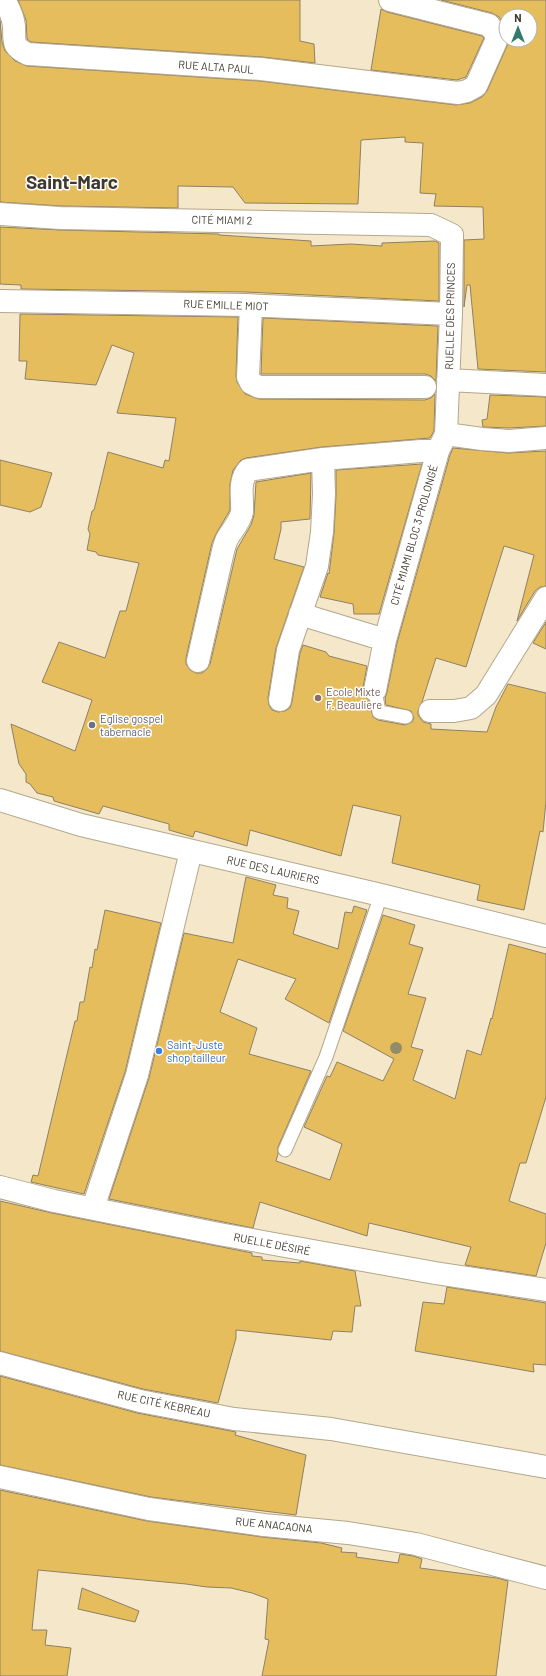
<svg xmlns="http://www.w3.org/2000/svg" width="546" height="1676" font-family="Barlow,sans-serif">
	<rect width="100%" height="100%" fill="#f5e8ca"/>
	<!-- building -->
	<path fill="#e6bd5d" stroke="#8d8066" d="M18,0h282v41l14,3 1,19 -53,-6 -231,-15 -4,-3 -1,-19z
		M441,0h105v372l-68,-3 -8,-84h-3l-3,22v-67l20,-1 -1,-32 -49,-1 2,-12 -16,-1 3,-50 -18,-1v-5l-44,3 -3,64 -113,-1 -12,-16 -55,-1v22l-117,-2 -61,-4v-182l2,22 3,9 10,10 12,5 233,15 196,24 14,-2 12,-6 5,-6 20,-45 1,-6h22v-24h-24v11l-7,-10 -7,-4z
		M381,9l6,3 95,24 2,2 -18,39 -9,3 -86,-10z
		M0,227l60,3 159,4v1l92,6v5l40,-2 31,2v-3l53,-2 4,2v58l-194,-9 -224,-3v-4l-21,-1z
		M20,314l218,3 -2,59 1,6 8,12 14,5 166,1 6,-2 4,-4 -1,37 -4,7 -108,9 -76,11 -5,2 -8,10 -3,14v26l-14,24 -4,9 -26,115v6l4,6 6,3h6l5,-4 3,-5 27,-115 14,-24 3,-10 2,-33 55,-9 -1,46 -29,3v7l-7,30 30,8 -28,81 -8,50 1,7 3,5 6,2 7,-1 5,-3 2,-6 8,-49 3,-8 23,7 3,4 38,10 -4,22v6l6,6 4,17 5,3 27,5 7,-3 2,-4 -3,-7 -25,-6 -1,-7 2,-6 10,-49 53,-188 3,-7 55,5 38,-2v135l-6,1 -5,4 -18,30 17,-66 -30,-9 -38,121 -30,-9 -14,44 -4,9v4l5,7 8,2v5l56,3 9,-25 12,-23 38,9v108l-3,31 -3,-1 -16,79 -47,-10 3,-15 -88,-22 9,-47 -48,-11 -12,51 -91,-26 -3,16 -52,-15 -2,6 -24,-7v-6l-66,-18 -4,8 -45,-13 -1,-4 -16,-4 -7,-9 -4,-2v-8l-7,-10 -8,-40 64,27 17,-51 -50,-18 17,-40 46,16 15,-47h6l13,-48 -41,-8 -2,-3 -9,-2 3,-16 -2,-5 4,-18 2,-1 3,-12 11,-46 55,16 2,-8 4,1 7,-43 -59,-5 17,-60 -22,-8 -16,40 -71,-6 2,-18h-8z
		M263,318l175,8 -2,55 -5,-5 -6,-2h-164z
		M490,395l56,2v29l-37,2 -26,-1 -1,-7 5,-1z
		M0,460l52,13 -11,34 -11,5 -30,-7z
		M422,464l-43,150h-25l-1,-10 -33,-7 8,-24 1,1 5,-41 2,-38v-25z
		M546,622v27l-13,-6z
		M246,877l30,8 -3,10 15,3 -1,10 12,3 -6,23 45,15 7,-37 7,1 2,-7 13,4 -38,113 -44,-24 11,-20 -58,-20 -18,53 37,16 -8,26 62,17 -33,76v7l-2,7 54,19 12,-36 -38,-17 23,-51 3,1 7,-15 46,19 11,-22 -51,-28 40,-116 32,10 -6,19 14,4 -15,46 18,4 -15,49 12,3 -10,30 42,19 12,-49 14,5 10,-37 1,1 17,-75 37,10v143l-20,66h-6l-11,38 37,13v29l-10,33 -71,-11 6,-18 -102,-24 -2,13 -107,-34 -7,26 -144,-29 40,-121 35,-145 49,10z
		M105,910l56,13 -36,149 -41,122 -53,-12 2,-7 5,1 37,-155h2l3,-19h4l6,-35 2,1 3,-19 2,1z
		M0,1201l52,12 200,40v3l10,1v3l38,3v-2l55,10 6,35h-6l-3,26 -19,-1 -2,9 -95,-10v8l-18,65 -75,-14 -143,-38z
		M447,1287l99,16v62l-13,-1 1,8 -119,-21 8,-49 21,2z
		M0,1376l137,37 99,19 -1,3 71,20 -10,60 -145,-18 -151,-32z
		M0,1490l147,31 115,16 59,6 21,5 -1,4 16,1 -1,4 42,6 2,-9 13,2 9,3 -2,9 77,10 11,3 -12,95h-234l7,-36 -4,-1 3,-40 -16,-6 -21,-5 -24,-1 -21,-3 -148,-14 -6,60h15l-2,15 26,3 -4,28h-67z
		M82,1588l57,23 -4,11 -57,-13z"/>
	<g fill="none" stroke-linecap="round" stroke-linejoin="round">
		<!-- lane casing -->
		<g stroke="#b4a78b" stroke-width="15">
			<path id="lane" d="M375,690l4,22 27,5
				M285,1150l41,-93 55,-162"/>
		</g>
		<!-- street casing -->
		<g stroke="#b4a78b" stroke-width="24">
			<path id="street" d="M4,0c5,8 9,17 10,26 1,16 -3,20 14,28l233,15 197,24 9,-2 9,-5 20,-45v-7l-7,-9 -99,-25
				M0,214l60,4 371,7 21,10 -1,79 -5,120 -8,17 -53,189 -10,50
				M0,301l245,4 206,9
				M251,306l-3,71 3,6 8,4h166
				M448,380l98,5
				M446,434l36,5 27,2 37,-3
				M300,614l85,26
				M198,661l25,-110c1,-4 2,-8 4,-12 5,-9 13,-17 15,-27 1,-15 -4,-30 6,-42l75,-11 98,-8h17
				M280,700l8,-50 29,-84 5,-34 2,-38 -1,-35
				M430,711h24l17,-3 15,-13 60,-97
				M0,800l81,25 300,70 165,41
				M0,1187l54,14 165,33 216,39 111,17
				M93,1208l44,-133 54,-224
				M0,1363l140,38 94,18 97,10 215,38
				M0,1477l149,32 115,16 84,8 68,11 130,34"/>
		</g>
		<!-- lane -->
		<use href="#lane" stroke="#fff" stroke-width="13"/>
		<!-- street -->
		<use href="#street" stroke="#fff" stroke-width="22"/>
	</g>
	<!-- trees -->
	<circle fill="#928d69" cx="396" cy="1048" r="6"/>
	<!-- markers -->
	<circle fill="#8d6e63" stroke="#fff" stroke-width="1.5" cx="318" cy="698" r="4"/>
	<circle fill="#6b7280" stroke="#fff" stroke-width="1.5" cx="92" cy="725" r="4"/>
	<circle fill="#3f7fe0" stroke="#fff" stroke-width="1.5" cx="159" cy="1051" r="4"/>
	<g text-anchor="middle" stroke-width="3" stroke-linejoin="round" paint-order="stroke">
		<!-- street labels -->
		<g font-size="11" fill="#3f392e" stroke="#fff">
			<text transform="translate(216 67) rotate(4)" y="4">RUE ALTA PAUL</text>
			<text transform="translate(222 220) rotate(1)" y="4">CITÉ MIAMI 2</text>
			<text transform="translate(226 305) rotate(2)" y="4">RUE EMILLE MIOT</text>
			<text transform="translate(450 316) rotate(-89)" y="4">RUELLE DES PRINCES</text>
			<text transform="translate(414 535) rotate(-74)" y="4">CITÉ MIAMI BLOC 3 PROLONGÉ</text>
			<text transform="translate(273 870) rotate(13)" y="4">RUE DES LAURIERS</text>
			<text transform="translate(272 1244) rotate(11)" y="4">RUELLE DÉSIRÉ</text>
			<text transform="translate(164 1404) rotate(12)" y="4">RUE CITÉ KEBREAU</text>
			<text transform="translate(274 1525) rotate(6)" y="4">RUE ANACAONA</text>
		</g>
		<!-- education labels -->
		<g font-size="11" fill="#785e54" stroke="#fff" text-anchor="start">
			<text x="326" y="696">Ecole Mixte<tspan x="326" dy="13">F. Beauliere</tspan></text>
		</g>
		<!-- worship labels -->
		<g font-size="11" fill="#5b616d" stroke="#fff" text-anchor="start">
			<text x="100" y="723">Eglise gospel<tspan x="100" dy="13">tabernacle</tspan></text>
		</g>
		<!-- shop labels -->
		<g font-size="11" fill="#366cbe" stroke="#fff" text-anchor="start">
			<text x="167" y="1049">Saint-Juste<tspan x="167" dy="13">shop tailleur</tspan></text>
		</g>
		<!-- town labels -->
		<g font-size="19" font-weight="bold" fill="#3f392e" stroke="#fff">
			<text x="72" y="189">Saint-Marc</text>
		</g>
	</g>
	<!-- north arrow -->
	<g transform="translate(518 28)"><circle r="19" fill="#ffffff" stroke="#b2b0ab"/>
	<path d="M0-3L7 15L0 10L-7 15Z" fill="#35796d"/>
	<text y="-6" font-size="11" font-weight="bold" text-anchor="middle" fill="#3f392e">N</text>
	</g>
</svg>
